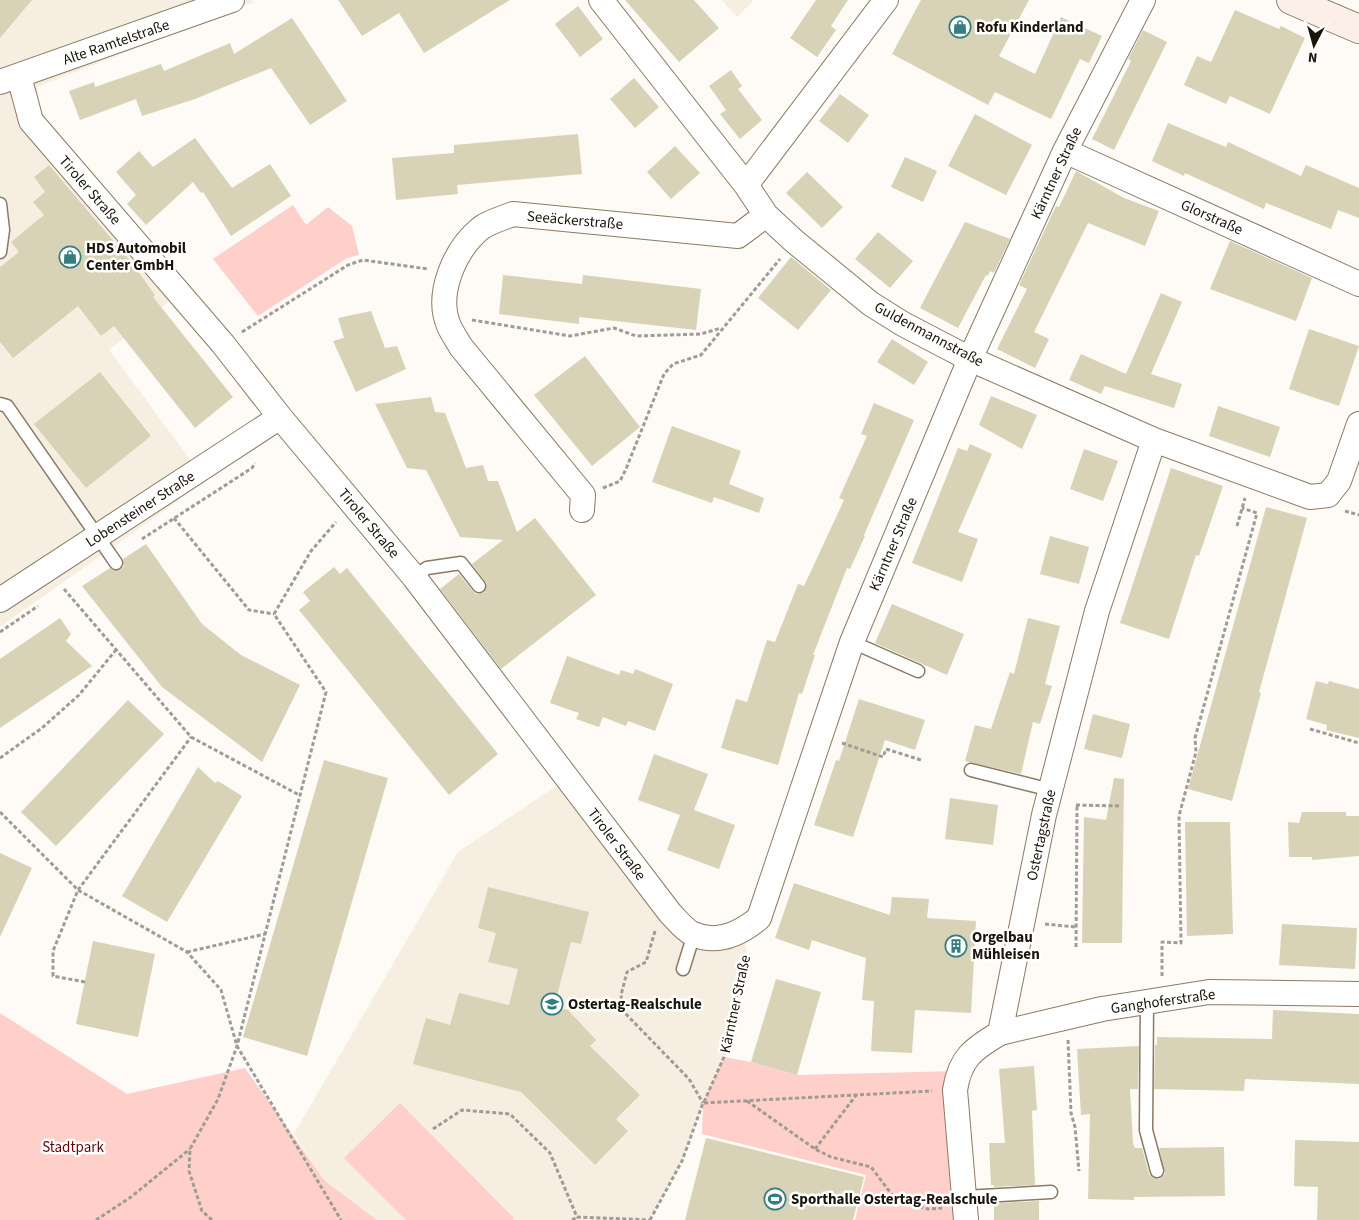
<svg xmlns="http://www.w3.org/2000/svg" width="1359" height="1220" font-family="'Source Sans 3',sans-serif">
	<rect width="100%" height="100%" fill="#fefaf5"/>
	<!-- built -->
	<path fill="#f7eee2" d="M0,0h252l2,2 -217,85 5,33 142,169 -75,61 97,131 -206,146z
		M722,0h32l-17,17z
		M562,782l124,147 55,3 6,18 -23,107 -21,46 -21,58 -32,59h-273l-52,-39 -31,-47 164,-282z"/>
	<!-- green -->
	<path fill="#ffcfc9" d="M293,205l13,20 22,-18 24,19 7,29 -12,3 -89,58 -45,-57z
		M0,1013l127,81 118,-26 80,113 52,39h-377z
		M724,1057l27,5 46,13 161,-4 8,149h-111l11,-45 -164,-41 1,-31z
		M400,1103l114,115 -1,2h-107l-62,-62z"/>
	<!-- building -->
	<path fill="#d8d3b6" d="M0,0h32l-32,38z
		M338,0h172l-86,53 -25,-40 -37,23z
		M625,0h69l25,28 -40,34z
		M816,0h32l-17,26 5,4 -19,27 -27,-19z
		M921,0h108l-30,56 36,18 26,-57 41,19 -13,27 -9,-4 -29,60 -56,-27 -7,13 -96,-51z
		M578,6l25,33 -23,18 -25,-33z
		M1235,10l44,19 2,-3 24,12 -35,76 -40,-18 -4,8 -42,-19 13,-29 14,6z
		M292,18l55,83 -37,24 -39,-57 -76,31 -53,17 -6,-17 -56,21 -11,-29 25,-9 1,5 66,-23 3,7 66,-28 4,11z
		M1143,30l24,12 -53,108 -22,-11 39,-78 -3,-2z
		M731,70l11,16 -4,3 24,31 -22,19 -20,-25 6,-4 -17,-24z
		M634,78l25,29 -24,21 -25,-29z
		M840,94l29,21 -21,28 -29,-22z
		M975,114l57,31 -26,50 -58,-29z
		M1168,123l58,24 2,-5 73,34 5,-11 53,23v30l-21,-8 -7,19 -65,-26 -2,6 -79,-36 -1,3 -32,-15z
		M578,134l4,40 -125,11 1,9 -62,6 -4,-42 62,-5v-8z
		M195,138l37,50 38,-24 21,32 -60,40 -28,-44 -2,1 -8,-11 -47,43 -19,-21 9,-9 -20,-23 23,-21 14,16z
		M675,146l25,27 -29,26 -24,-27z
		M905,157l32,14 -14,31 -32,-15z
		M49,165l83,98 23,32 -2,2 80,100 -38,31 -81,-102 -13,10 -23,-30 -65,52 -13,-16v-75l19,-15 -8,-10 33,-27 -11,-13 12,-10 -11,-15z
		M1076,171l48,27 35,13 -14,35 -57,-23 -54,109 15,7 -14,29 -38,-19 30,-60 -8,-4 37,-79 3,1z
		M807,172l36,35 -21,21 -36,-35z
		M965,222l45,17 -16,34 -4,-2 -2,5 -2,-1 -28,53 -38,-20z
		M878,232l35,29 -23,27 -35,-29z
		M1230,241l82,37 -16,43 -86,-32z
		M791,257l40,33 -33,40 -40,-32z
		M503,275l79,9 1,-9 118,14 -5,41 -117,-13v7l-80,-10z
		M1161,293l21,9 -31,72 31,10 -8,24 -69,-22 -4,8 -32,-14 12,-26 45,20z
		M371,311l14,37 12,-2 9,23 -50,23 -23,-51 11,-3 -6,-20z
		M1309,329l50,17 -20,60 -50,-17z
		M892,339l36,23 -14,23 -37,-23z
		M585,356l55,71 -48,39 -58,-71z
		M100,372l51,64 -65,52 -52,-64z
		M991,396l46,19 -15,34 -43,-24z
		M431,397l4,15 10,1 21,55 17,-3 5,16h10l19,51 18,-14 61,77 -95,74 -61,-80 19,-15 14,17 3,3 8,-1 3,-9 -15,-20 31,-24 -43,-3 -34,-67 -19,-2 -32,-64z
		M874,403l40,17 -50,115 1,1 -15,33 -3,-1 -34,87h2l-13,39 -3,-1 -21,72 -57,-17 15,-49 11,3 20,-62 8,2 23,-58 6,2 40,-86 -5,-2 28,-62 -6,-2z
		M1218,406l62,21 -10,30 -61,-21z
		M672,426l69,25 -12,33 35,14 -5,15 -45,-16 -2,6 -60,-21z
		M970,444l22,10 -34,78 20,7 -16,43 -50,-19 46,-115 9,3z
		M1084,449l34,12 -15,40 -33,-12z
		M1171,468l52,18 -24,70 -3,-1 -27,84 -49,-16z
		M1266,507l41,11 -48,174 2,1 -29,108 -44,-12z
		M1050,536l39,11 -10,37 -39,-10z
		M146,544l56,80 39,31 59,30 -38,77 -100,-75 -80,-101 28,-18 3,2h7l4,-4 -1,-7z
		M334,567l6,7 7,-6 151,186 -49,41 -150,-185 11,-9 -7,-9z
		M892,604l72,30 -17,41 -72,-32z
		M60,618l11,16 -5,7 26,25 -92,62v-69z
		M1028,618l32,8 -15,58 7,2 -12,38 -7,-2 -12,52 -56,-13 10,-36 16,4 19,-57 4,2z
		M567,656l52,19 2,-5 12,4 2,-5 38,15 -18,47 -27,-10 -2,5 -23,-9 -4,10 -23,-8 3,-6 -29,-10z
		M1316,681l12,3 1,-3 30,8v49l-33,-8 1,-5 -21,-6z
		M859,699l66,21 -10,30 -30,-10 -32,97 -39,-12 22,-65 3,1z
		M128,700l36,34 -108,112 -35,-34z
		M1093,714l37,10 -8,34 -38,-9z
		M654,754l54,20 -14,36 41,15 -16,44 -52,-19 13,-35 -42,-15z
		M324,760l64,18 -81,278 -64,-19z
		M198,767l17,16 3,-2 24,15 -75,126 -45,-26z
		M1114,778l10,1 -2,164h-40l2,-126 22,3z
		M950,798l48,7 -5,40 -48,-6z
		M1302,812h44v4h13v40l-47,4v-3h-23l-1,-35 11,1z
		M1185,822h45l3,112 -46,2z
		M0,853l32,15 -32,69z
		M794,883l96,32 2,-18 37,2 -2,19 49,3 -5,92 -56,-3 -3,43 -41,-2 3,-50 -12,-1 4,-42 -54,-18 -3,10 -34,-12z
		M488,887l101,25 -8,32 -10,-2 -17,65 14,3 28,30 -6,6 50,49 -24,24 12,12 -33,34 -74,-73 -108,-28 13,-46 24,7 9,-32 50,12 9,-36 -30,-7 8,-29 -18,-5z
		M1282,924l75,4 -2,41 -76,-4z
		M93,941l62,13 -17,83 -62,-13z
		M776,979l45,13 -24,83 -46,-13z
		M1273,1010l86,4v70l-114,-5 -1,12 -90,-2 1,-44h2v-8l115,2z
		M1139,1046l-1,43h-8l3,54 2,5h7l7,26 3,3 7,2 6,-5 -6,-26 65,-1 1,49 -91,1v3l-46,-1 2,-85 -9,1 -4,-66z
		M1034,1066l3,44 -5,1 3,74 -41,2v-2h-3l-2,-42h16l-6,-74z
		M706,1138l158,39 -11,43h-168z
		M1295,1140l64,2v78h-42l1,-33 -24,-1z
		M1039,1201v19h-45v-17z"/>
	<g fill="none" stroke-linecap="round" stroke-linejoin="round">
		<!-- lane casing -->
		<g stroke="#8b7a63" stroke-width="15">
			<path id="lane" d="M0,204l3,26 -3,22
				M0,404l7,2 109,157
				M414,577l13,-9 34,-5 18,23
				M852,642l66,29
				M971,770l80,20
				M683,969l11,-35
				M1147,1002l-1,128 11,41
				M964,1197l87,-5"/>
		</g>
		<!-- street casing -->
		<g stroke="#8b7a63" stroke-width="26">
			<path id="street" d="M601,0l145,185 20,30 28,26 77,63 32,20 67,35 184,81 156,57 18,-2 11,-14 20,-57
				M19,76l12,45 192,223 57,73 134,160 256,336c7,7 14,17 23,21 25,11 48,-1 66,-16l93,-276 118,-283 95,-208 78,-151
				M0,82l232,-82
				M1065,151l294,133
				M746,185l140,-185
				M582,510l1,-15 -122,-148c-4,-7 -9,-14 -12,-21 -14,-32 6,-77 32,-98 8,-6 22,-10 32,-14l225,22 28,-21
				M0,600l280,-183
				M1000,1033l102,-24 107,-17 150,2
				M966,1220l-11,-130c5,-32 18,-41 45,-57l44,-218 53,-204 57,-171"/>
		</g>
		<!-- secondary casing -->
		<g stroke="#8b7a63" stroke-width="30">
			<path id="secondary" d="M1291,0l68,29"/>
		</g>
		<!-- path -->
		<path stroke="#a09c95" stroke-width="3" stroke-dasharray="4 2.5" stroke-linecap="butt" d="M472,320l98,16 44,-8 22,8 65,-2 20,-6
			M242,332l106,-67 15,-5 65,9
			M603,488l17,-7 6,-12 38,-95 9,-10 28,-9 79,-96
			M1345,511l14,4
			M174,518l75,92 25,4
			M1237,526l8,-28
			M142,539l110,-71 3,-5
			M64,589l127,148 110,59
			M0,632l38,-26
			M1310,729l49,14
			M842,743l41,14 3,-8 35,11
			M0,758l42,-30 37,-33 36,-44
			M1076,805l45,1
			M0,812l78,78 109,62 34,38 16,56 104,174
			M1045,924l31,3
			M655,931l-9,31 -19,10 -6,23 2,16 66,68 14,24
			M1076,947l1,-141
			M187,952l78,-18
			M1162,976v-34l19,1 -2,-127 17,-64 -1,-14 62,-225 -15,-5
			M85,982l-32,-6v-25l25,-61 113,-153
			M1068,1040l3,73 4,14 4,44
			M747,1101l68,48 16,8 40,10 25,33 32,9 14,-1
			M704,1102l20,-45 22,-102
			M433,1129l29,-19 48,4 40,39 27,64 74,3
			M815,1149l42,-55
			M96,1220l35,-23 59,-48
			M212,1220l-10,-9 -13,-40 1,-22 28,-50 19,-53 89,-354 -52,-78 37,-63 25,-29
			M572,1220l5,-3
			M650,1220l32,-59 21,-58 229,-12"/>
		<!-- lane -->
		<use href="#lane" stroke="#fff" stroke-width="12"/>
		<!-- street -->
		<use href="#street" stroke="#fff" stroke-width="24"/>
		<!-- secondary -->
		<use href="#secondary" stroke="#fcefe8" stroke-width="28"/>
	</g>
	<!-- icons -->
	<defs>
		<g id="shop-ring" transform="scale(1.125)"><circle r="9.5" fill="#fff" stroke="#357e7f" stroke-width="1.5"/><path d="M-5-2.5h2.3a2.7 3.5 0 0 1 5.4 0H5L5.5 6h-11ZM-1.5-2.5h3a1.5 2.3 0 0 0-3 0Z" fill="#357e7f"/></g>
		<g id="building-ring" transform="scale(1.125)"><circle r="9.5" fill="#fff" stroke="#357e7f" stroke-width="1.5"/><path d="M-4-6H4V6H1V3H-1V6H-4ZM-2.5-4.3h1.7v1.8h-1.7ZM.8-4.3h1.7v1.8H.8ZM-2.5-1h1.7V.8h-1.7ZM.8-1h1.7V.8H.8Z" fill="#357e7f"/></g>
		<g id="school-ring" transform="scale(1.125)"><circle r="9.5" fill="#fff" stroke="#357e7f" stroke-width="1.5"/><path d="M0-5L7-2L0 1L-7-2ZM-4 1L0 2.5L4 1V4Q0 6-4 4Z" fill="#357e7f"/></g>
		<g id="stadium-ring" transform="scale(1.125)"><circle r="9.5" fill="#fff" stroke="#357e7f" stroke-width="1.5"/><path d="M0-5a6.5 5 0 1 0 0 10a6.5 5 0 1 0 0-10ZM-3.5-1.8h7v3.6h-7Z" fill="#357e7f"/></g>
	</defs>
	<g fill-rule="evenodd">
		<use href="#shop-ring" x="960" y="27"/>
		<use href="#shop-ring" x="70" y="257"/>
		<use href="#building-ring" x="956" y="946"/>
		<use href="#school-ring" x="552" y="1004"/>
		<use href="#stadium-ring" x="775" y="1199"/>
	</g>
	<g text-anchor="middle" stroke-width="5" stroke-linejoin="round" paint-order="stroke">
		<!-- poi labels -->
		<g font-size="15" font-weight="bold" fill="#1a140b" stroke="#fff" text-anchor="start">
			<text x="976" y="32">Rofu Kinderland</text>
			<text x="86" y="253">HDS Automobil<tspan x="86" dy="17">Center GmbH</tspan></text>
			<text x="972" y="942">Orgelbau<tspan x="972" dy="17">Mühleisen</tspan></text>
			<text x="568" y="1009">Ostertag-Realschule</text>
			<text x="791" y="1204">Sporthalle Ostertag-Realschule</text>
		</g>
		<!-- street labels -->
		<g font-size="15" fill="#1a140b" stroke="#fff">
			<text transform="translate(116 42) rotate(-19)" y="5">Alte Ramtelstraße</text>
			<text transform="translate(1056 173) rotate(-65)" y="5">Kärntner Straße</text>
			<text transform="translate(90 190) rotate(49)" y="5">Tiroler Straße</text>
			<text transform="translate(1212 217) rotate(24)" y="5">Glorstraße</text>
			<text transform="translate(575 220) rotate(5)" y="5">Seeäckerstraße</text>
			<text transform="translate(929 334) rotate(28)" y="5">Guldenmannstraße</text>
			<text transform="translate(140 509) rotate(-33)" y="5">Lobensteiner Straße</text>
			<text transform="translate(369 523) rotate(50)" y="5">Tiroler Straße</text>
			<text transform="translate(893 544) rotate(-67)" y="5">Kärntner Straße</text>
			<text transform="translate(1041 835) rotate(-78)" y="5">Ostertagstraße</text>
			<text transform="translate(617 844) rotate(53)" y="5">Tiroler Straße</text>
			<text transform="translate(1163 1001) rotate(-8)" y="5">Ganghoferstraße</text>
			<text transform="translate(735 1004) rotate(-78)" y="5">Kärntner Straße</text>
		</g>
		<!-- park labels -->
		<g font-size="15" fill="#660308" stroke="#fff">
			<text x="73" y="1152">Stadtpark</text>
		</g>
	</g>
	<!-- north arrow -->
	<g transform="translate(1314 45) rotate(186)" stroke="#ffffff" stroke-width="4" paint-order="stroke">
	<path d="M0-4L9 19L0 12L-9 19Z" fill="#1a140b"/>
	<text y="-8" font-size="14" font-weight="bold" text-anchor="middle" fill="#1a140b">N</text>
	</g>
</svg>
